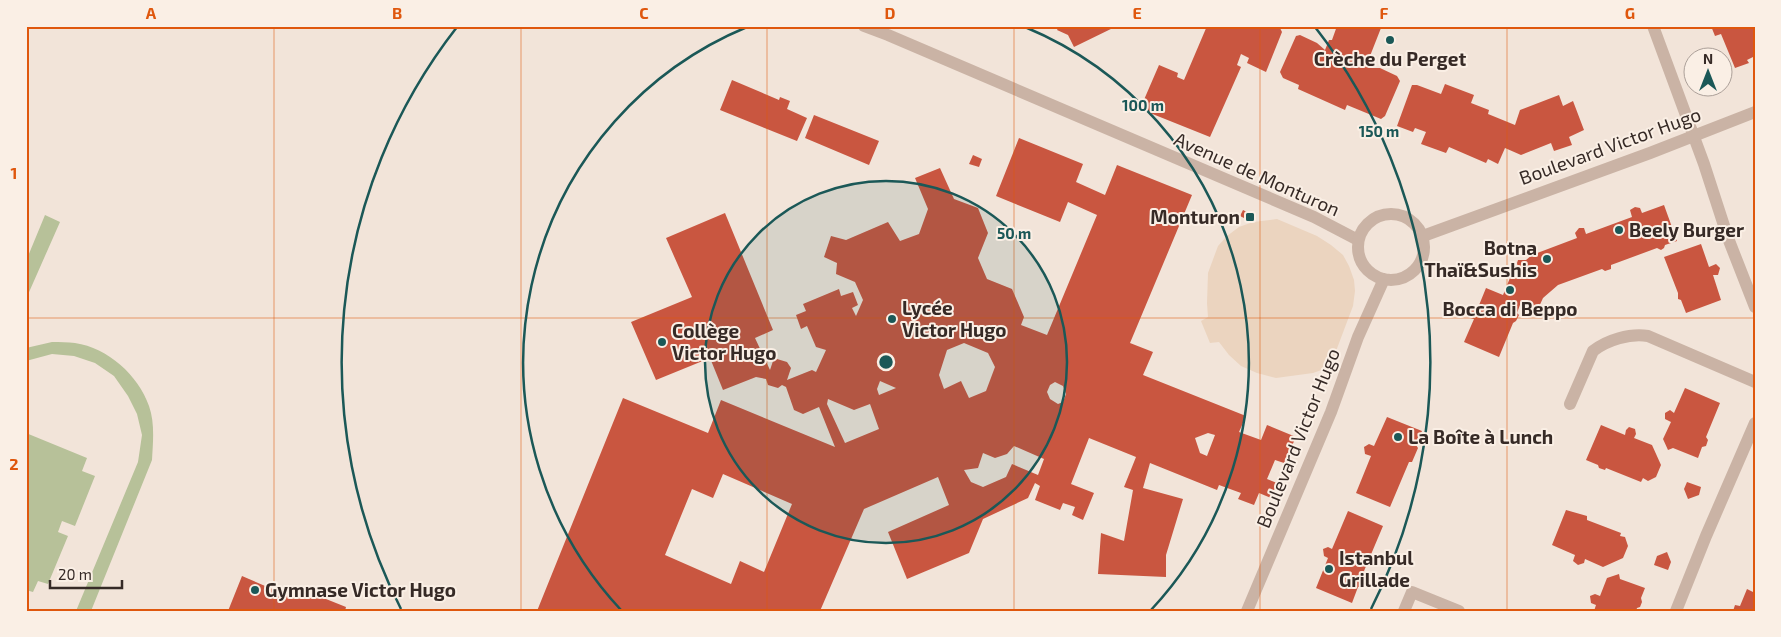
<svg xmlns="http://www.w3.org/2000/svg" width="1781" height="637" font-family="'Exo 2',sans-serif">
	<rect width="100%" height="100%" fill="#f2e4d9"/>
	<!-- garden -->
	<path fill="#b7c199" d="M45,215l15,7 -34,77v-38z
		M52,342c8,0 16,0 23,1 33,5 63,32 74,63 6,17 4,36 3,54l-61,151h-15l62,-149 4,-27 -5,-21 -9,-18 -14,-20 -19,-13 -21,-7 -22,-2 -26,7v-13z
		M26,433l61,25 -5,13 13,5 -20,50 -13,-5 -4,11 10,4 -20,48 -10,-3 -5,11 -7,-2z"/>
	<!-- plaza -->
	<path fill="#ebd4bf" d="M1277,219l40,17 14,9 12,10 6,11 5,14 1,11 -2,15 -23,61 -17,6 -37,5 -19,-5 -16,-7 -12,-11 -10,-13 -9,1 -9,-22 7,-4 -1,-14 1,-30 10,-27 9,-10 12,-9 14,-5z"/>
	<!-- building -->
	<path fill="#c95640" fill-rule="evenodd" d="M1059,26h58l-43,21 -6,-12 -11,-5z
		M1207,26h70l3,2 2,4 -16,40 -19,-9 2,-5 -8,-4 -4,11 4,2 -31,70 -70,-28 19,-44 19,8 -1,4 7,3z
		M1337,26h39l5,2 -11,28 3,1 -5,11h12l17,8 3,5 -15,35 -4,3 -34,-14 -2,5 -47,-21 1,-4 -16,-7 -3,-6 16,-36 4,-1 17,8 8,7 4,-10h3z
		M1711,26h44v30l-8,4 2,3 -14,5 -14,-34 -6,2z
		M732,80l47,20 1,-3 10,4 -3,8 20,9 -10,23 -77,-31z
		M1445,84l29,11 -3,8 18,7 -1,4 27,11 5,-15 39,-15 4,11 10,-5 11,29 -15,7 3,8 -18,6 -3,-8 -30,12 -16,-7 -7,16 -10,-5 -2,4 -37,-16 -3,6 -25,-9 5,-12 -11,-4 -2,4 -16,-6 15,-41h5l24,9z
		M814,115l65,26 -10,24 -64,-27z
		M1019,138l64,26 -7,18 29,13 12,-30 75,30 -62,148 23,9 -10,23 103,41 -7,16 22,8 6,-15 29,12 -12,26 -9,-3 -8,19 10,4 -6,15 -12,-5 -5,12 -16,-6 3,-6 -22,-8 -2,5 -67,-27 -7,25 40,11 -17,56v22l-68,-3 3,-41 23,8 9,-51 -9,-3 12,-30 -47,-19 -18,46 23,9 -11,27 -11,-5 3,-8 -12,-4 -3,7 -25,-10 5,-14 -5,-3 -7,15 -45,21 -14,34 -62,26 -19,-47 61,-27 -11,-28 -74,32 -44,102h-283l86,-213 85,35 13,-33 114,47 -16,-40 -16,7 -9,-4 -8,-23 -4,-2 -4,3 -10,-3 -2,-6 -10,-2 -33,13 -13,-32 -54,22 -25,-58 61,-25 -26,-59 59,-25 48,117 -18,8 15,32 3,-9 4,-2 10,3 4,6 -4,12 25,-10 4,2 10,-22 -10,-3 -9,-21 -6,3 -5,-14 10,-4 -3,-7 36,-15 2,7 12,-4 5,13 -6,3 4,8 7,-16 -8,-18 -19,-8 1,-11 -13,-6 7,-21 15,4 42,-18 12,19 19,-7 9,-25 -13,-31 25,-10 14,31 24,9 10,25 -10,25 9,21 25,10 12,28 -3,8 26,10 50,-120 -29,-13 -8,20 -64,-26zM964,343l24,10 7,14 -9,24 -17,7 -8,-17 -17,8 -5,-14 8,-25zM880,381l16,7 -17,7 -2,-6zM1055,382l8,4 3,8 -3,8 -5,2 -8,-5 -3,-7 3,-7zM828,399l26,11 16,-6 9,25 -34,14 -18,-39zM1208,433l7,2 -8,21 -7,-3 -5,-15zM1014,446l30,13 -6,16 -26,-11 -6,13 -23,10 -12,-5 -7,-12 14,-2 5,-15 12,5 12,-4zM723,474l69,30 -28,68 -24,-11 -9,23 -66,-29 27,-66 21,9z
		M973,155l9,4 -3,8 -10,-3z
		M1664,205l13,36 -12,4 -1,3 -3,2 -4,-2 -46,17v4l-6,2 -3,-2 -44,16 -15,13 -5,11 -17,-7 -4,11 2,2 -3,6 -3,2 -14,34 -35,-15 10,-23 -7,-2 -1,-6 5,-4 6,3 9,-22 17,7 9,-22 6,-5 -1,-5 1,-3h8l6,-5 45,-17 -2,-5 4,-5h5l2,6 46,-17 -2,-7 5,-3 5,1 2,5z
		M1243,210l12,6 -3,6 -12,-6z
		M1701,244l8,23 7,-3 4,4 -2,7h-5l8,25 -35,13 -5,-13 -3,-1v-6l-14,-36z
		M1685,388l35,15 -14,34 2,3 -2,6 -4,1 -4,11 -25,-10 -5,2 -5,-11 8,-17 -6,-3v-6l5,-3 4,3z
		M1387,417l35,14 -6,14 2,3 -6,14h-3l-19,45 -34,-14 15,-37 -6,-2 -1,-7 5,-3 5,2z
		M1601,425l24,10 1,-5 3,-3 6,2 1,5 -2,4 18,7 9,20 -5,12 -8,4 -5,-3 -2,4 -35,-14 -1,2 -6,-2 -1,-3 -12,-5z
		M1687,482l14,5 -2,8 -11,4 -4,-10z
		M1566,510l21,6v4l34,13 -1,3 5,1 3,9 -5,12 -20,9 -18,-8 -1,4 -6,2 -5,-4 2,-6 -23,-10z
		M1348,511l35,15 -19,45 2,3 -5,13h-3l-6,16 -36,-15 12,-30 -4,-2 -1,-7 5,-2 4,2z
		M1667,552l4,10 -3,8 -14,-5 3,-9z
		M1619,574l1,5 25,9 -4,10 1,4 -2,5 -3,1 -1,3h-42l2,-6 -5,-2 -1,-7 5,-2 5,2 7,-18z
		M242,576l49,21 4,-11 20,8 3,-8 12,5 -4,8 20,8 -1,4h-117z
		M1747,589l8,4v18h-22l2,-6 5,1z"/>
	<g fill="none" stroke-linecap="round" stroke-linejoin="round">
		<!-- minor -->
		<path stroke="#cab3a5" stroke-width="12" d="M864,26l24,9 426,182 44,23
			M1653,26l51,138 24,74 27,69
			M1570,404l23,-53c14,-11 37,-18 55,-15l107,46
			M1404,611l8,-19 47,19
			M1676,611l30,-75 49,-113"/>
		<!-- tertiary -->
		<path stroke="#cab3a5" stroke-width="12" d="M1358 247a33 33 0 1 1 66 0a33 33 0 1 1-66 0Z
			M1423,236l227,-83 105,-41
			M1247,611l84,-199 27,-75 26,-58"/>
	</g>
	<!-- grid -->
	<path fill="none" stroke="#df570d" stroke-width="1" stroke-opacity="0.55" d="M274,26v585M521,26v585M767,26v585M1014,26v585M1260,26v585M1507,26v585M26,318h1729"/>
	<!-- distance rings -->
	<circle cx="886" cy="362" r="181" fill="#1b5857" fill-opacity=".12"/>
	<g fill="none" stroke="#1b5857" stroke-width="2.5">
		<circle cx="886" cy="362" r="181"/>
		<path d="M621 610A363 363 0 0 1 747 27M1025 27A363 363 0 0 1 1151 610"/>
		<path d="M401 609A544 544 0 0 1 457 27M1315 27A544 544 0 0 1 1371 609"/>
	</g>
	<!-- markers -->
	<g fill="#1b5857" stroke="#faefe5" stroke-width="2">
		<circle cx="1390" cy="40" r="5"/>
		<rect x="1245" y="212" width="10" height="10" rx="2.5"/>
		<circle cx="1619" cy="230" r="5"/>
		<circle cx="1547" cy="259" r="5"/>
		<circle cx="1510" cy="290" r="5"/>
		<circle cx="892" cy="319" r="5"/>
		<circle cx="662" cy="342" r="5"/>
		<circle cx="1398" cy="437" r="5"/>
		<circle cx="1329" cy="569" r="5"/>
		<circle cx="255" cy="590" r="5"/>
	</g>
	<g text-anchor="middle" stroke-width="4" stroke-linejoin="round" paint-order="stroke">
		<!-- poi labels -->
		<g font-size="19" font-weight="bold" fill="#362a26" stroke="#faefe5" text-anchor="start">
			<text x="1390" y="66" text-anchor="middle">Crèche du Perget</text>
			<text x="1240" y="224" text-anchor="end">Monturon</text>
			<text x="1629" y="237">Beely Burger</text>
			<text x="1537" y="255" text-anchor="end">Botna<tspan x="1537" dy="22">Thaï&amp;Sushis</tspan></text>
			<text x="902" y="315">Lycée<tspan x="902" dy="22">Victor Hugo</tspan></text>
			<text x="1510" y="316" text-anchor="middle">Bocca di Beppo</text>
			<text x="672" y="338">Collège<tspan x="672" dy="22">Victor Hugo</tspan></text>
			<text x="1408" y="444">La Boîte à Lunch</text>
			<text x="1339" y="565">Istanbul<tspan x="1339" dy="22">Grillade</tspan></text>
			<text x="265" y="597">Gymnase Victor Hugo</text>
		</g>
		<!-- street labels -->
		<g font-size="19" fill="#362a26" stroke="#faefe5">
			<text transform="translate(1610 146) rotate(-20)" y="7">Boulevard Victor Hugo</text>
			<text transform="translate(1257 174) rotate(24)" y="7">Avenue de Monturon</text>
			<text transform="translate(1298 438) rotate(-68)" y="7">Boulevard Victor Hugo</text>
		</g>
	</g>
	<circle cx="886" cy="362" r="8" fill="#1b5857" stroke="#faefe5" stroke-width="2.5"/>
	<g font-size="15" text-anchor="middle" font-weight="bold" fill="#1b5857" stroke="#faefe5" stroke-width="4" stroke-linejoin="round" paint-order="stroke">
		<text x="1143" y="111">100 m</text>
		<text x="1379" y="137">150 m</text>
		<text x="1014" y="239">50 m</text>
	</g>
	<!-- border -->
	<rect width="1781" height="637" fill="none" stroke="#faefe5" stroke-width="55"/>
	<!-- north arrow -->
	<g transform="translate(1708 72)"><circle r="24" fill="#faefe5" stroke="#aca099"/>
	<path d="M0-4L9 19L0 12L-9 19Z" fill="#1b5857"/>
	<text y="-8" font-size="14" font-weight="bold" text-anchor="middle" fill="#362a26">N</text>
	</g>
	<!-- scale -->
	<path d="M50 580v8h72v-8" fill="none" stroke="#362a26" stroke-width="2.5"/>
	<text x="58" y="580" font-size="15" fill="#362a26" stroke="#faefe5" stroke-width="4" paint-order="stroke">20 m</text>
	<rect x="28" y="28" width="1726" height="582" fill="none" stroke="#df570d" stroke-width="2"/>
	<g font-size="16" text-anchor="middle" font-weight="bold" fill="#df570d">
		<text x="151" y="19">A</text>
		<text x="397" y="19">B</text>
		<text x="644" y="19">C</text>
		<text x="890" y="19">D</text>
		<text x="1137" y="19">E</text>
		<text x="1384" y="19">F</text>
		<text x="1630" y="19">G</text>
		<text x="14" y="179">1</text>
		<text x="14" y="470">2</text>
	</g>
</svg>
